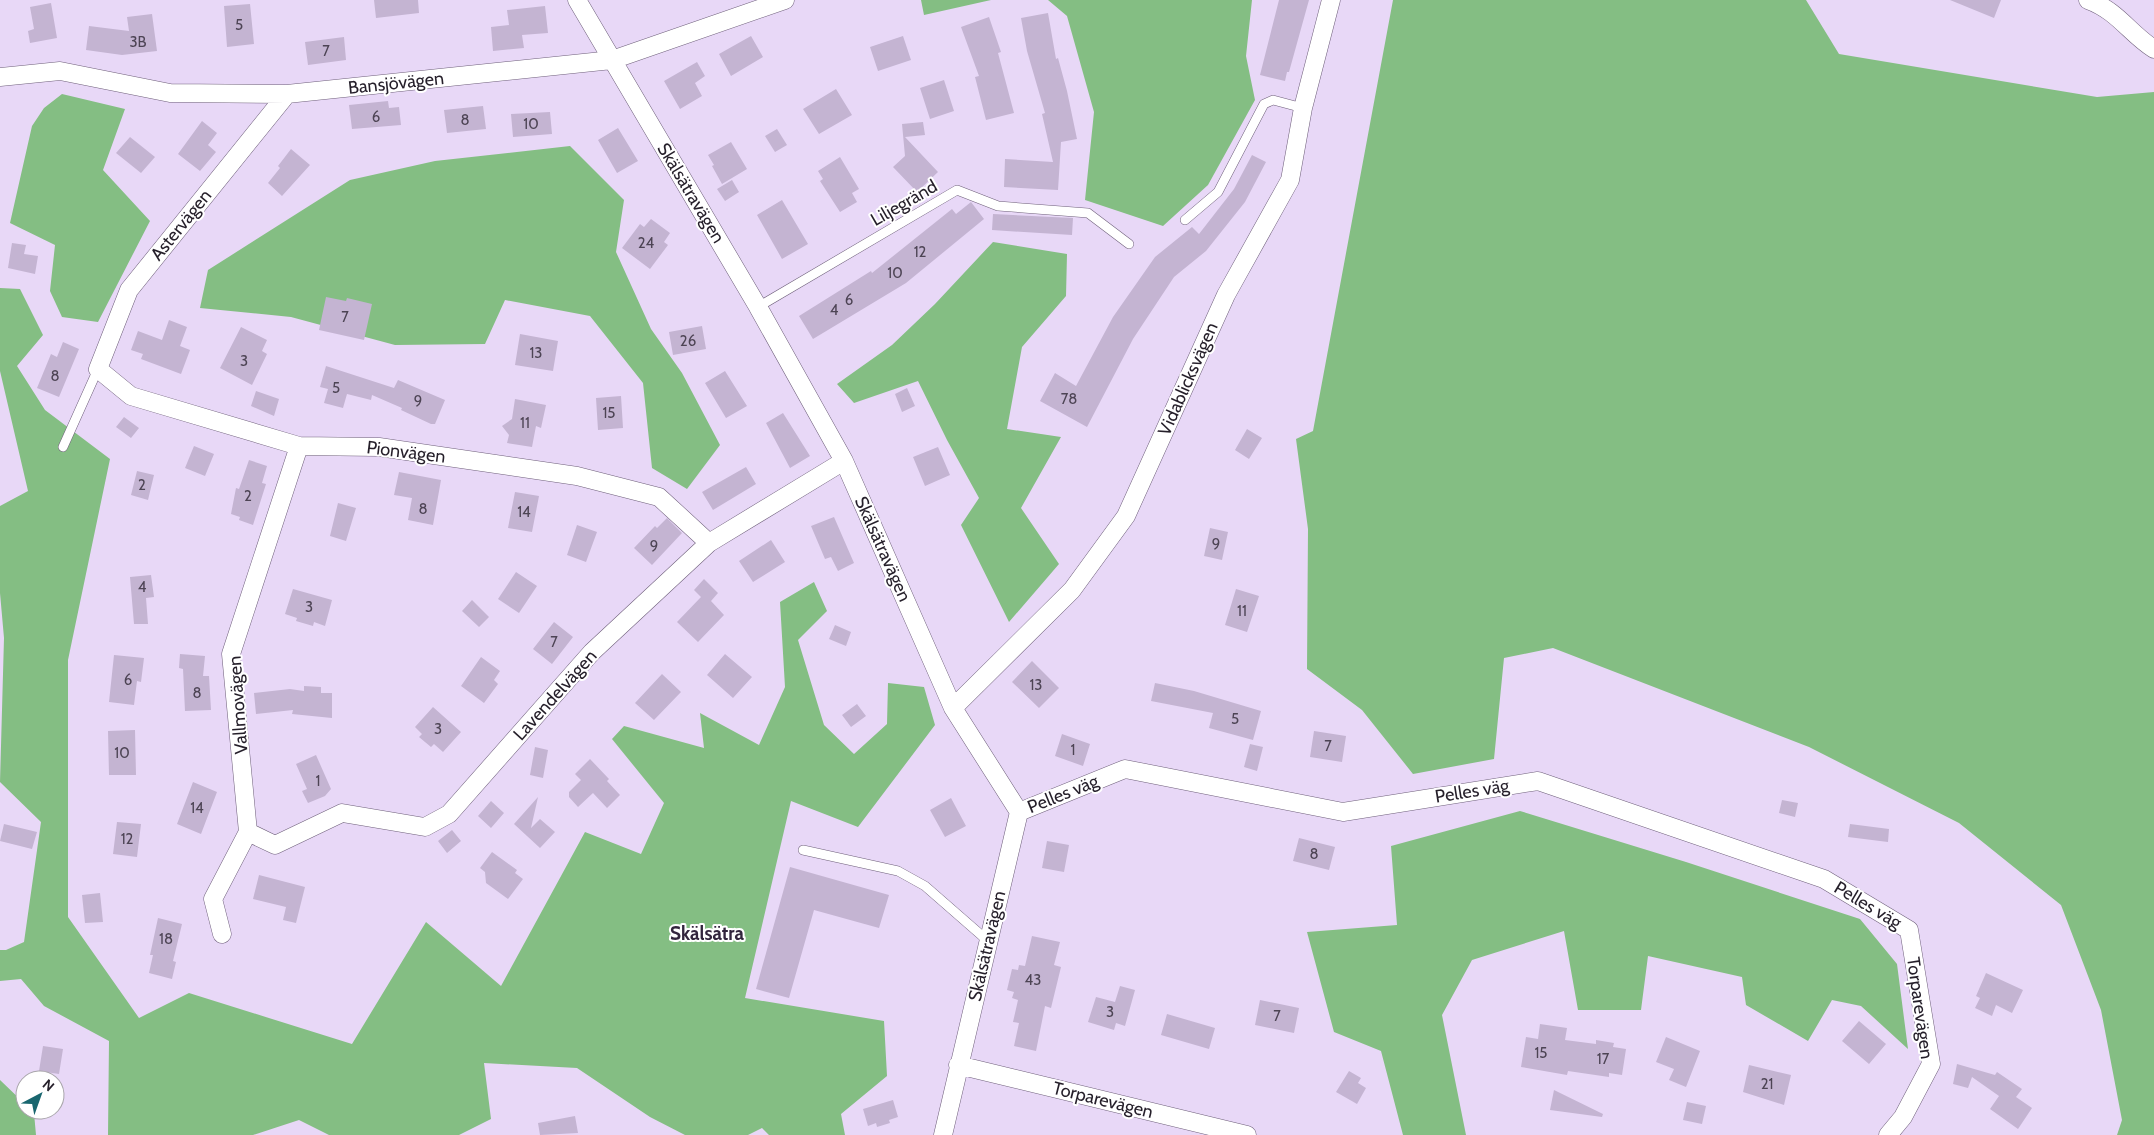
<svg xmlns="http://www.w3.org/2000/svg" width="2154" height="1135" font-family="Cabin,sans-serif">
	<rect width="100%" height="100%" fill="#e8d8f7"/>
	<!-- forest -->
	<path fill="#84be83" d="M921,0h70l-67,15z
		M1048,0h204l-6,56 9,44 -47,85 -45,41 -78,-26 9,-88 -27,-96z
		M1393,0h413l33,54 258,43 57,-5v1043h-37l5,-15 -21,-110 -40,-105 -102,-82 -150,-76 -256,-99 -49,10 -10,101 -81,15 -51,-64 -55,-41 1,-140 -12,-90 17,-8z
		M62,94l63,15 -22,61 47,51 -52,101 -36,-5 -12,-26 5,-46 -45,-22 22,-97 12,-18z
		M570,146l54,54 -8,52 35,77 31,44 38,72 -33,44 -35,-21 -9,-85 -53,-67 -85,-16 -20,44 -90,1 -104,-28 -91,-9 8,-38 142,-90 85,-19z
		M993,242l74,12 -1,42 -44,51 -15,82 54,8 -40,71 38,56 -50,58 -48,-97 18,-27 -32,-58 -29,-59 -64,22 -17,-19 55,-39 43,-41z
		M0,288l20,1 23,46 -26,31 28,44 65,49 -42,201v257l71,101 50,-25 163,51 74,-122 75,64 84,-154 56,22 23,-51 -52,-64 12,-13 80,22 -4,-35 59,32 26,-58 -5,-85 34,-20 13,29 -29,29 26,85 30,29 33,-30 1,-41 36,4 11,38 -77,102 -67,-26 -46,197 139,23 3,55 -46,38 4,21h-76l-7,-7 -14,7h-63l-35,-18 -73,-49 -93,-5 7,56 -32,16h-130l-30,-15 -46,15h-145l1,-94 -65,-35 -23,-27 -21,2v-31h6l18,-8 17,-120 -41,-40 4,-144 -4,-45v-87l28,-15 -28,-120z
		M1520,811l166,51 174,57 37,45 11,85 -47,-43 -29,-6 -24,41 -62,-36 -4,-28 -94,-21 -7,54h-63l-14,-79 -92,29 -30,55 24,120h-63l-22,-84 -47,-19 -27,-100 90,-7 -6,-79z
		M0,1080l25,24v6h6l3,3 2,22h-36z"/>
	<!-- building -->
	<path fill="#c4b4d2" d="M374,0h44l1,13 -43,5z
		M1279,0h30l-20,72h-2l-2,9 -25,-6z
		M1950,0h51l-7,18z
		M51,3l6,35 -27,5 -2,-12 6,-2 -4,-22z
		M250,4l4,40 -27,3 -3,-41z
		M545,6l3,27 -26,2 2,13 -31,3 -2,-24 18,-2 -2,-15z
		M1048,13l8,46 2,-1 9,33 10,48 -16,3 -3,48 -54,-3 1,-28 48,3 -11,-48 3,-1 -18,-62 -6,-33z
		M152,14l5,37 -35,4 -36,-5 3,-24 40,5 -2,-14z
		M989,17l12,35 -3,1 16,60 -28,7 -11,-43 4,-1 -18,-49z
		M751,36l12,21 -32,19 -12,-22z
		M903,36l8,24 -33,11 -8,-24z
		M344,37l2,23 -38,5 -3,-23z
		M697,62l8,14 -10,7 7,13 -22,13 -16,-28z
		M944,80l10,31 -24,8 -10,-31z
		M836,89l16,26 -33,19 -16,-25z
		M388,101l1,7 10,-1 2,18 -49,4 -3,-24z
		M483,106l3,23 -39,4 -3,-23z
		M550,112l2,22 -39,3 -2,-23z
		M202,121l15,12 -9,12 8,7 -16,19 -22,-17z
		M923,122l2,13 -20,2 33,35 -21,20 -24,-25 12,-11 -3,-32z
		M618,128l20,33 -21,12 -19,-33z
		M777,129l10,16 -12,7 -10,-16z
		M130,137l25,20 -14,16 -25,-20z
		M731,142l16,27 -25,15 -10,-18 2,-1 -6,-10z
		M291,149l19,16 -28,31 -14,-13 12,-15 -2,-2z
		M1252,155l14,7 -21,40 -39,49 -32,26 -41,62 -46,88 -47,-26 15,-28 21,13 37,-69 42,-60 37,-30 7,7 35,-45z
		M840,157l19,32 -7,4 5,9 -17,10 -20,-31 3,-2 -5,-8z
		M732,180l7,12 -14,9 -8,-12z
		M782,200l26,44 -26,15 -25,-44z
		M971,202l13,17 -78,64 -93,56 -14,-23 72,-45 1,2 80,-64 4,5z
		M993,214l80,4 -1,17 -80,-5z
		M651,219l19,14 -6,9 4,3 -18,24 -28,-21 18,-24 4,3z
		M12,243l14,2 -2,9 14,2 -3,18 -27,-6z
		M326,297l20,4 1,-3 25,6 -8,36 -45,-10z
		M169,320l18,7 -7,19 10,4 -9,24 -40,-15 2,-5 -12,-4 7,-19 24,9z
		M702,326l4,23 -33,6 -4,-23z
		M241,327l26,13 -5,11 5,3 -15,31 -32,-17z
		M520,334l38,7 -5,30 -38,-6z
		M63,342l16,7 -20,48 -22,-9 14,-34 6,3z
		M326,366l68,22 4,-8 47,20 -10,24h-4l-30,-14 1,-2 -30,-13 -1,5 -24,-6 -4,14 -19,-5 4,-14 -8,-2z
		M725,371l22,35 -21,12 -21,-35z
		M907,388l8,18 -13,6 -7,-18z
		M256,391l23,8 -5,17 -23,-10z
		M621,396l2,32 -25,2 -2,-32z
		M515,399l31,6 -5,23 -5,-2 -4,21 -25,-4 2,-8 -7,-9 10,-7z
		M783,413l27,43 -20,12 -24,-45z
		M124,417l15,11 -8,10 -15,-11z
		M1247,429l15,9 -13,21 -14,-9z
		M194,446l20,8 -9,22 -20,-8z
		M938,447l12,28 -25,11 -12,-29z
		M249,460l18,6 -5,17 4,1 -13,41 -14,-5 1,-3 -9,-3 5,-26 3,1z
		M746,467l10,17 -43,26 -11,-18z
		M137,471l17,4 -6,25 -17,-5z
		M399,472l42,8 -8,45 -25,-5 4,-22 -18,-3z
		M515,492l24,4 -7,36 -24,-4z
		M338,503l18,5 -10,33 -16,-5z
		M834,517l20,46 -16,8 -7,-14 -6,2 -14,-33z
		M667,518l15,15 -30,32 -18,-17 21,-22 2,2z
		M577,525l20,7 -11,30 -19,-7z
		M1210,528l18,4 -6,28 -18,-4z
		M771,540l14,22 -32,20 -14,-21z
		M516,572l21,14 -18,27 -21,-14z
		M151,575l3,22 -8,1 2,26h-14l-4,-47z
		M704,579l14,14 -7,8 13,14 -26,27 -21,-20 24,-25 -7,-7z
		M293,589l39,11 -7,26 -11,-4 -1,4 -17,-5 1,-3 -12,-4z
		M1236,589l23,7 -12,36 -22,-7z
		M472,600l17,17 -10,10 -17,-16z
		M554,622l19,15 -21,27 -19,-15z
		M835,625l16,7 -5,14 -17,-7z
		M180,654l25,2 -2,20h6l2,34 -26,1 -2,-42 -4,-1z
		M725,654l27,23 -19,21 -26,-23z
		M114,655l30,3 -3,24 -4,-1 -3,24 -25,-3z
		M481,657l19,14 -6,9 4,4 -14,19 -23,-17z
		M1032,661l27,27 -20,20 -27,-26z
		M662,674l19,18 -27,28 -19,-17z
		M1155,683l39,8 67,20 -8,29 -44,-12 4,-15 -62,-12z
		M304,686l17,1v6h11v25l-40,-4 1,-4 -37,4 -2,-21 36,-4 14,2z
		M857,704l9,12 -15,11 -9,-12z
		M433,707l28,25 -18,20 -9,-8 -3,3 -12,-10 3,-3 -7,-7z
		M135,730l1,45h-27l-1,-44z
		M1314,731l32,5 -4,26 -32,-5z
		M1062,734l28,10 -7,22 -28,-10z
		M1250,744l13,3 -6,24 -13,-4z
		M535,747l13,3 -5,28 -13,-3z
		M316,755l15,34 -6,7 -17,7 -6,-12 5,-2 -11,-25z
		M590,759l19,20 -2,2 13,14 -13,13 -14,-15 -15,14 -9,-10v-5l12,-12 -6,-6z
		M193,782l24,10 -16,42 -24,-10z
		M538,797l-7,31 9,-9 15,13 -15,16 -26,-24z
		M951,798l15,28 -21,11 -15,-27z
		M1782,800l16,3 -3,14 -16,-4z
		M491,801l13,12 -13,15 -13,-12z
		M117,822l24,2 -4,33 -24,-3z
		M4,824l33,8 -5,17 -32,-8z
		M1850,824l39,5 -1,13 -40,-5z
		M452,830l9,11 -14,12 -9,-12z
		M1299,838l36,9 -6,23 -36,-9z
		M1047,841l22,4 -5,27 -22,-4z
		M492,852l25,18 -2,3 8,6 -15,20 -22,-16 -1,-11 -5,-4z
		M790,867l99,28 -10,33 -65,-18 -25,88 -33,-9z
		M259,875l46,12 -9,36 -13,-3 3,-13 -33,-8z
		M100,893l3,29 -18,1 -3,-28z
		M158,918l24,6 -9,37 3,1 -4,17 -23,-6 4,-18h-3z
		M1032,936l28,6 -6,23 7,2 -10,41 -6,-2 -9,45 -22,-5 5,-23 -6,-1 5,-22 -6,-2 2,-6 -7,-2 5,-21 6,1 1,-5 6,1z
		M1986,973l37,17 -11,23 -16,-8 -4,11 -17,-8 5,-10 -4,-2z
		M1120,986l15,4 -10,36 -9,-3 -2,7 -26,-8 8,-25 19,5z
		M1260,1000l39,8 -5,25 -39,-8z
		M1167,1014l48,14 -6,21 -48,-14z
		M1859,1021l27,23 -17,20 -27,-23z
		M1540,1024l27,4 -2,12 31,4v-4l18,3 -1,4 13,2 -4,26 -13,-2v4l-41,-6 -1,4 -46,-8 5,-30 12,2z
		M1666,1037l34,14 -14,36 -17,-7 5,-11 -18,-7z
		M43,1046l20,3 -4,25 -20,-3z
		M1957,1064l38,11 2,-3 25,17 -6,8 16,11 -14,21 -28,-20 9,-13 -27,-19 -4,11 -15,-4z
		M1749,1065l42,10 -7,30 -41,-13z
		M1349,1071l12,7 -3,5 8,5 -9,16 -21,-12z
		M1554,1090l49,24 -1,3 -52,-7z
		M893,1100l5,17 -9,3 1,3 -13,4 -1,-4 -8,3 -5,-17z
		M1687,1102l19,4 -4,18 -19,-4z
		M575,1116l3,17 -38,2 -2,-12z"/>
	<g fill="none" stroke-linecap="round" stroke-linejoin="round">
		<!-- service casing -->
		<g stroke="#6f607b" stroke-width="10">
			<path id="service" d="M1185,220l33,-28 46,-88 9,-4 30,8
				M758,307l199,-117 41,16 90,7 41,31
				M63,447l35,-78
				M803,850l95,21 27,15 63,55"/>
		</g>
		<!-- minor casing -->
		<g stroke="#6f607b" stroke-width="19">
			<path id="minor" d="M577,0l181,307 86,154 109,247 66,104 -76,323
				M2088,0c30,11 41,33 66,49
				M0,77l60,-6 110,22 117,1 325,-34 173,-60
				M287,94l-158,196 -31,79 33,27 168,50 80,1 198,29 82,21 50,46
				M953,708l119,-118 54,-74 100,-221 64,-115 13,-72 28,-108
				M1019,812l106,-43 218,43 195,-31 286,98 85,51 22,134 -28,53 -15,18
				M248,832l27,13 67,-32 83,14 24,-13 143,-162 117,-109 135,-82
				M222,934l-9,-35 35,-67 -17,-178 68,-208
				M958,1065l289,70"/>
		</g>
		<!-- service -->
		<use href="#service" stroke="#fff" stroke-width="9"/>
		<!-- minor -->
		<use href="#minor" stroke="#fff" stroke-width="18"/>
	</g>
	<g text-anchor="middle" stroke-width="4" stroke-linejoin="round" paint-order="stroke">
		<!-- number labels -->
		<g font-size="15" fill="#4d4454">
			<text x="239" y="30">5</text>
			<text x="138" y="47">3B</text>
			<text x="326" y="56">7</text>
			<text x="376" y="122">6</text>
			<text x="465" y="125">8</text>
			<text x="531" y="129">10</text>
			<text x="646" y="248">24</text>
			<text x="920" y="257">12</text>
			<text x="895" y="278">10</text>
			<text x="849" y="305">6</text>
			<text x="834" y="315">4</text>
			<text x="345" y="322">7</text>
			<text x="688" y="346">26</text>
			<text x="536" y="358">13</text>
			<text x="244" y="366">3</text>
			<text x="55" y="381">8</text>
			<text x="336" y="393">5</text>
			<text x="1069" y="404">78</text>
			<text x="418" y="406">9</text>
			<text x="609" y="418">15</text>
			<text x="525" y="428">11</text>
			<text x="142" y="490">2</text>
			<text x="248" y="501">2</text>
			<text x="423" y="514">8</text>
			<text x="524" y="517">14</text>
			<text x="1216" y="549">9</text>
			<text x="654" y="551">9</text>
			<text x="142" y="592">4</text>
			<text x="309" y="612">3</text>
			<text x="1242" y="616">11</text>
			<text x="554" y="647">7</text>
			<text x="128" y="685">6</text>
			<text x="1036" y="690">13</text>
			<text x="197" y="698">8</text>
			<text x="1235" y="724">5</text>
			<text x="438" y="734">3</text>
			<text x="1328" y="751">7</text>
			<text x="1073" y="755">1</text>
			<text x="122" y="758">10</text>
			<text x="318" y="786">1</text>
			<text x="197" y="813">14</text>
			<text x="127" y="844">12</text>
			<text x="1314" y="859">8</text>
			<text x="166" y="944">18</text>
			<text x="1033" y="985">43</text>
			<text x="1110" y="1017">3</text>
			<text x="1277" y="1021">7</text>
			<text x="1541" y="1058">15</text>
			<text x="1603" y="1064">17</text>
			<text x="1767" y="1089">21</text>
		</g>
		<!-- street labels -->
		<g font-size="18" fill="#251f2a" stroke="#fff">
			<text transform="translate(396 83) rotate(-6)" y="6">Bansjövägen</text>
			<text transform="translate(691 193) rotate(59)" y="6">Skälsätravägen</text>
			<text transform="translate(904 203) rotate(-30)" y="6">Liljegränd</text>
			<text transform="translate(181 225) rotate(-51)" y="6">Astervägen</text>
			<text transform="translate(1188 379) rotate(-66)" y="6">Vidablicksvägen</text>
			<text transform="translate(406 452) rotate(7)" y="6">Pionvägen</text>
			<text transform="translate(883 549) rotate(66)" y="6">Skälsätravägen</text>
			<text transform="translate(555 695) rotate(-48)" y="6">Lavendelvägen</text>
			<text transform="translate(238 705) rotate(-94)" y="6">Vallmovägen</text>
			<text transform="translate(1472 791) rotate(-9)" y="6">Pelles väg</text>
			<text transform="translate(1063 794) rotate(-22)" y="6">Pelles väg</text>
			<text transform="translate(1868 905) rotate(31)" y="6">Pelles väg</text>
			<text transform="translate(987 946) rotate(-77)" y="6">Skälsätravägen</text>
			<text transform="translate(1920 1008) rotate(82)" y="6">Torparevägen</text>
			<text transform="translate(1103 1100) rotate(14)" y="6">Torparevägen</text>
		</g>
		<!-- neighbourhood labels -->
		<g font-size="19" font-weight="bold" fill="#32253d" stroke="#fff">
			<text x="707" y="940">Skälsätra</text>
		</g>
	</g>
	<!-- north arrow -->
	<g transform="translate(40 1095) rotate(41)"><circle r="24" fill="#ffffff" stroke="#a8a5aa"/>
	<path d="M0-4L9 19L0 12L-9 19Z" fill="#19666f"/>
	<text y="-8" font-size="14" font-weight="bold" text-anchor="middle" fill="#251f2a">N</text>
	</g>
</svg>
